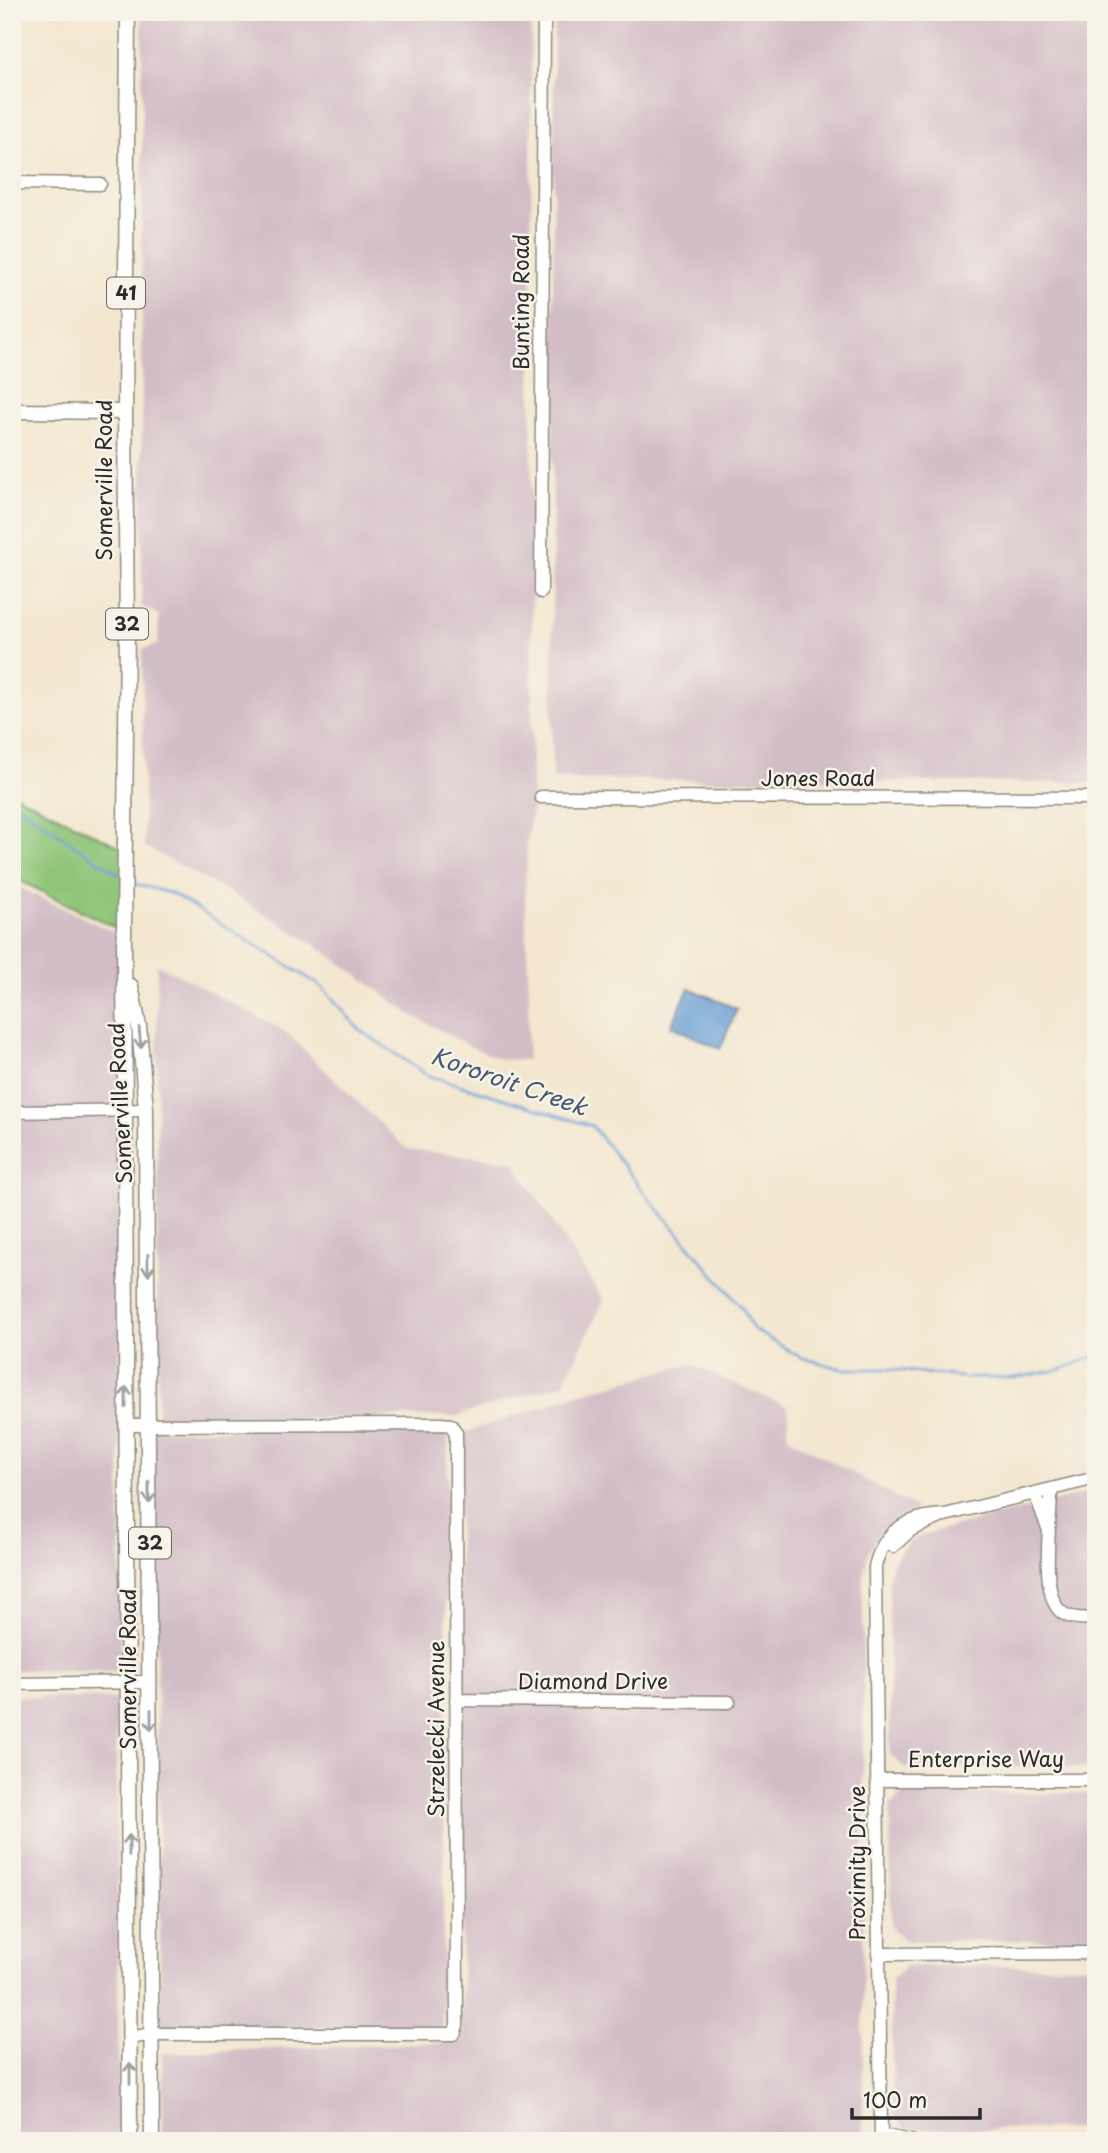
<svg xmlns="http://www.w3.org/2000/svg" width="1108" height="2153" font-family="'Playpen Sans',sans-serif">
	<rect width="100%" height="100%" fill="#f7f3e8"/>
	<filter id="ink" filterUnits="userSpaceOnUse"><feTurbulence type="fractalNoise" baseFrequency=".0143" numOctaves="2"/><feDisplacementMap in="SourceGraphic" scale="14" xChannelSelector="R" yChannelSelector="G"/><feConvolveMatrix kernelMatrix="1 2 1 2 8 2 1 2 1" color-interpolation-filters="sRGB"/></filter>
	<filter id="wash" filterUnits="userSpaceOnUse"><feTurbulence type="fractalNoise" baseFrequency=".00686" numOctaves="4" result="noise"/><feDisplacementMap in="SourceGraphic" scale="28" xChannelSelector="R" yChannelSelector="G"/><feGaussianBlur stdDeviation="1.57" result="paint"/><feColorMatrix in="noise" values="0 0 0 0 0 0 0 0 0 0 0 0 0 0 0 0 0 1.4 0 .05"/><feComposite in="paint" operator="in"/></filter>
	<g filter="url(#wash)">
		<rect width="100%" height="100%" fill="#f3e7d0"/>
		<!-- industrial -->
		<path fill="#d2bdc6" d="M142,12h389l1,799 -5,31 -2,59 4,93 -2,66 -27,-1 -26,-11 -62,-33 -89,-65 -89,-55 -90,-49 -2,-196 16,-6 1,-29 -17,-9z
			M554,12h542v771l-544,-4z
			M12,884l108,51v736l-108,-1z
			M157,964l126,66 124,119 106,12 91,139 -41,84 -107,32 -298,5z
			M690,1364l98,43v30l129,72 -21,10 -17,16 -11,18 -5,24v564h-700l-1,-88 300,-11 -4,-607 121,-41z
			M448,1428l-6,599h-281l-7,-597z
			M1096,1491v276l-192,1 -14,-14 -1,-176 2,-11 8,-14 12,-12 14,-7z
			M12,1697l104,2 3,442h-107z
			M903,1793h193v147l-191,1 -14,-14 -1,-121z
			M905,1966h191v163h-190l-13,-14 -2,-135z"/>
		<!-- green -->
		<path fill="#8fc578" stroke="#5d7852" stroke-width="2" d="M12,793l112,56v83l-112,-55z"/>
		<!-- water -->
		<path fill="#699ed6" stroke="#4a6480" stroke-width="2" d="M689,988l48,21 -17,40 -49,-23z"/>
		<g fill="none" stroke-linecap="round" stroke-linejoin="round">
			<!-- stream -->
			<path stroke="#699ed6" stroke-width="2.5" d="M12,801l65,46 42,27
				M131,881l5,3 37,10 148,92 39,44 67,45 165,51 55,70 96,113 10,20 47,28 42,12h45l83,9h44l45,-8 32,-12 5,-3"/>
		</g>
	</g>
	<g filter="url(#ink)">
		<g fill="none" stroke-linecap="round" stroke-linejoin="round">
			<!-- minor casing -->
			<g stroke="#8f897e" stroke-width="15">
				<path id="minor" d="M12,183l88,1
					M541,592l3,-580
					M541,797l555,1
					M12,1112l134,-2
					M126,1425l316,-1 9,1 5,8 1,592 -3,9h-302l-22,4
					M1051,1489c1,27 -14,110 13,125 9,5 21,5 32,4
					M1035,1493l12,33
					M893,1546l18,-16 34,-15 151,-37
					M12,1684l138,-2
					M456,1700l273,2
					M877,1780h219
					M878,1954l218,-1
					M881,2135l30,6
					M881,2141l-6,-574c8,-37 35,-51 70,-52"/>
			</g>
			<!-- major casing -->
			<g stroke="#8f897e" stroke-width="17">
				<path id="major" d="M128,12l-3,400 2,218 -3,302 6,1209
					M12,411l113,1
					M131,986l8,40 7,84 6,1031"/>
			</g>
			<!-- minor -->
			<use href="#minor" stroke="#fff" stroke-width="12"/>
			<!-- major -->
			<use href="#major" stroke="#fff" stroke-width="14"/>
		</g>
		<!-- one-way arrows -->
		<defs><path id="oneway-shaft" d="M-6 0H5M1.5-3L5.5 0L1.5 3" fill="none" stroke-width="1.6" stroke-linecap="round" stroke-linejoin="round" transform="scale(1.75)"/></defs>
		<g stroke="#a0a0a0">
			<use href="#oneway-shaft" transform="translate(140 1038) rotate(85)"/>
			<use href="#oneway-shaft" transform="translate(148 1265) rotate(89)"/>
			<use href="#oneway-shaft" transform="translate(126 1397) rotate(-90)"/>
			<use href="#oneway-shaft" transform="translate(149 1493) rotate(90)"/>
			<use href="#oneway-shaft" transform="translate(151 1720) rotate(90)"/>
			<use href="#oneway-shaft" transform="translate(129 1845) rotate(-90)"/>
			<use href="#oneway-shaft" transform="translate(130 2073) rotate(-90)"/>
		</g>
	</g>
	<g text-anchor="middle" stroke-width="5" stroke-linejoin="round" paint-order="stroke">
		<!-- shield labels -->
		<g fill="#f7f3e8" stroke="#686764" stroke-width="2">
			<rect x="107" y="277.5" width="38" height="31" rx="5"/>
			<rect x="106" y="608.5" width="42" height="31" rx="5"/>
			<rect x="129" y="1527.5" width="42" height="31" rx="5"/>
		</g>
		<g font-size="19" font-weight="bold" fill="#2b2b2b">
			<text x="126" y="300">41</text>
			<text x="127" y="631">32</text>
			<text x="150" y="1550">32</text>
		</g>
		<!-- street labels -->
		<g font-size="21" fill="#2b2b2b" stroke="#f7f3e8">
			<text transform="translate(522 302) rotate(-90)" y="7">Bunting Road</text>
			<text transform="translate(105 480) rotate(-90)" y="7">Somerville Road</text>
			<text x="818" y="786">Jones Road</text>
			<text transform="translate(121 1103) rotate(-93)" y="7">Somerville Road</text>
			<text transform="translate(129 1669) rotate(-90)" y="7">Somerville Road</text>
			<text x="593" y="1689">Diamond Drive</text>
			<text transform="translate(437 1729) rotate(-90)" y="7">Strzelecki Avenue</text>
			<text x="986" y="1767">Enterprise Way</text>
			<text transform="translate(858 1863) rotate(-90)" y="7">Proximity Drive</text>
		</g>
		<!-- water labels -->
		<g font-size="23" font-style="italic" fill="#44596f" stroke="#f7f3e8">
			<text transform="translate(509 1082) rotate(19)" y="8">Kororoit Creek</text>
		</g>
	</g>
	<!-- margin -->
	<rect width="1108" height="2153" fill="none" stroke="#f7f3e8" stroke-width="42"/>
	<!-- scale -->
	<path d="M852 2108v10h128v-10" fill="none" stroke="#2b2b2b" stroke-width="3.5"/>
	<text x="863" y="2108" font-size="21" fill="#2b2b2b" stroke="#f7f3e8" stroke-width="5" paint-order="stroke">100 m</text>
</svg>
